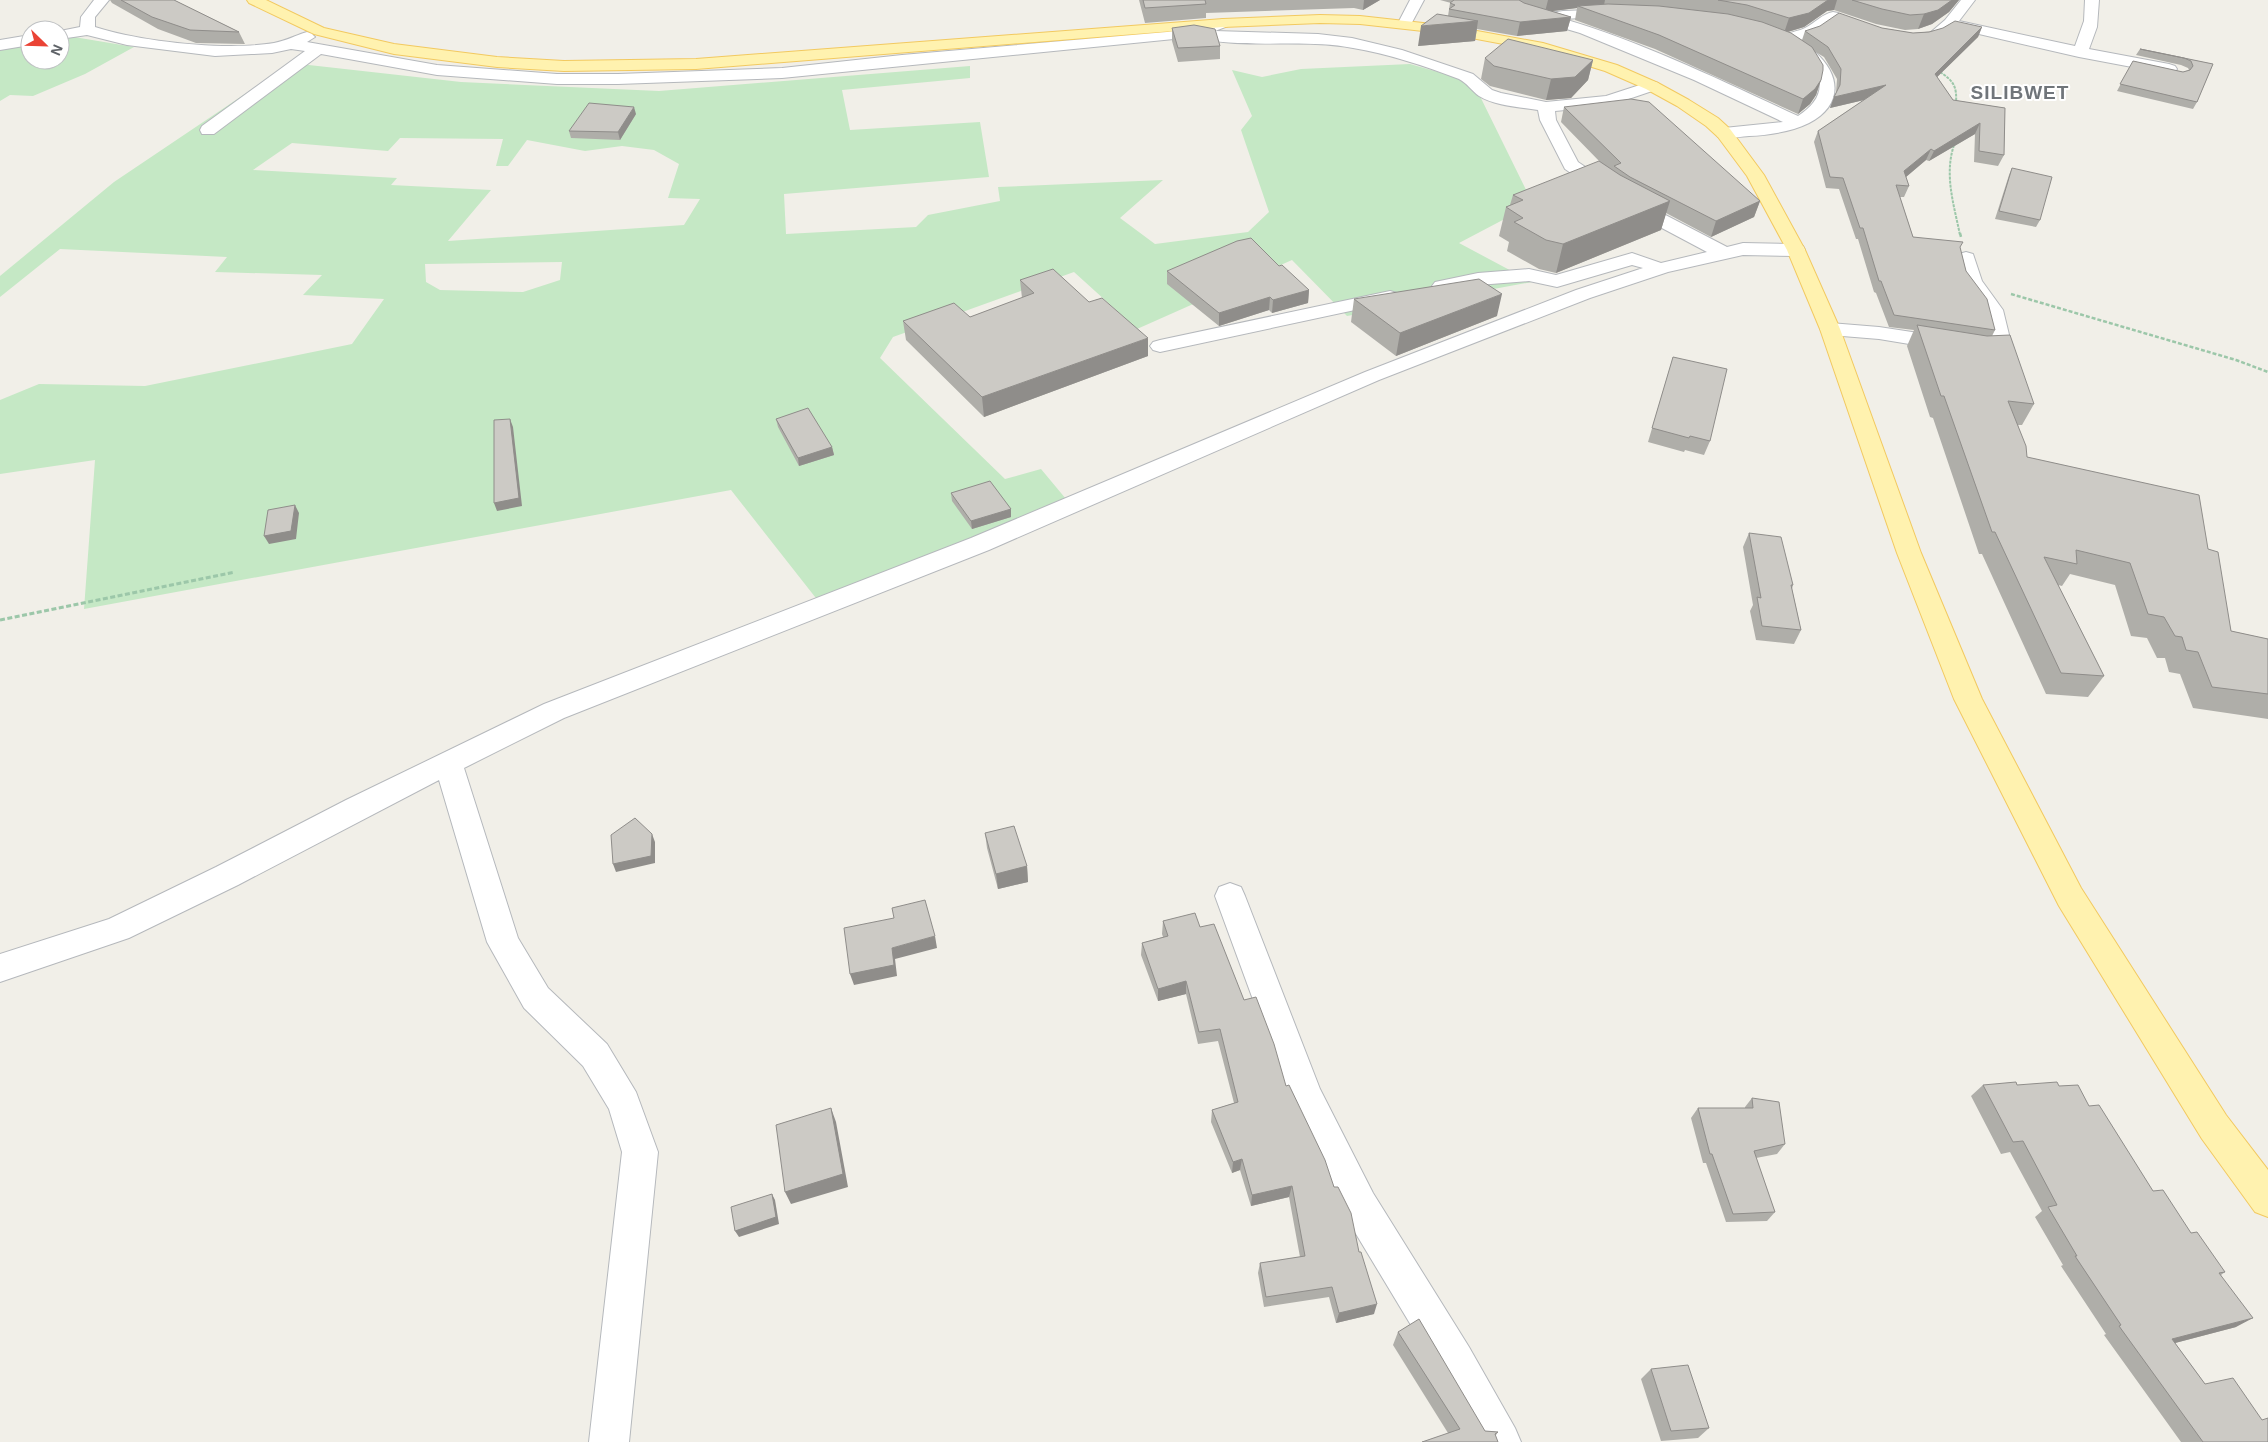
<svg xmlns="http://www.w3.org/2000/svg" width="2268" height="1442" font-family="Arial,sans-serif">
	<rect width="100%" height="100%" fill="#f1efe8"/>
	<!-- green -->
	<path fill="#c5e8c5" fill-rule="evenodd" d="M74,37l60,10 -49,27 -52,22 -23,-1 -10,6v-54l30,-6v19h30v-22z
		M291,63l170,19 198,9 311,-25v12l-128,12 8,40 130,-8 9,55 -205,17 2,40 130,-7 12,-12 72,-14 -2,-14 165,-7 -43,38 35,26 93,-12 21,-20 -28,-82 11,-14 -20,-46 30,7 39,-8 109,-5 63,18 60,122 -74,39 73,39 -185,34 -55,-56 -155,69 -63,-57 -181,65 -13,21 125,121 36,-10 25,30 -247,103 -88,-112 -647,119 11,-149 -95,14v-74l39,-16 106,2 207,-42 32,-45 -81,-4 19,-20 -107,-3 12,-15 -167,-8 -60,48v-21l114,-94zM400,138l103,1 -7,27h12l19,-26 58,11 37,-5 32,4 25,14 -11,34 32,1 -16,26 -236,16 43,-51 -100,-5 6,-7 -144,-8 39,-27 96,8zM562,262l-2,18 -37,12 -83,-2 -14,-8 -1,-18z"/>
	<g fill="none" stroke-linecap="round" stroke-linejoin="round">
		<!-- minor casing -->
		<g stroke="#b5b8bc" stroke-width="2">
			<path id="minor" d="M94,0h15l-14,17v10c47,15 131,24 179,16 12,-2 22,-8 33,-11l5,2 3,3 -8,5 130,23 120,9h61l164,-6 120,-13 265,-23 30,-4 26,-9 7,4 -2,3 -13,5 103,3 34,4 50,12 71,24 19,16 9,3 45,9 60,-6 46,-15 6,2 2,3 -2,3 -50,17 -53,5 1,9 22,42 47,32 102,53 16,-4 53,1 7,2 2,4 -2,4 -7,2 -53,-1 -75,17 -78,26 -211,82 -390,170 -425,168 -100,50 54,170 30,50 59,56 29,48 22,60 -29,290h-40l33,-290 -13,-43 -26,-43 -59,-58 -32,-57 -5,-9 -48,-162 -201,105 -109,53 -129,44v-28l109,-35 107,-52 130,-67 198,-96 427,-166 394,-166 211,-82 67,-22 -11,-3 -75,22 -28,-6 -51,4 -36,7 -7,-2 -3,-4 3,-4 43,-9 51,-4 27,6 76,-22 29,10 46,-11 -94,-50 -48,-33 -25,-49 -2,-10c-18,-3 -43,-4 -59,-14 -7,-5 -12,-13 -20,-17 -34,-13 -70,-25 -106,-31 -52,-10 -109,2 -159,-11l-412,41 -164,6h-61l-120,-9 -116,-21 -107,80h-12l-2,-4 2,-4 103,-75 -14,-2 -19,4 -57,3 -88,-11 -40,-10 -27,4v-8l20,-4 1,-10z
				M1410,0h14l-15,28h-10l-2,-3z
				M1496,0h18l18,10 13,4 18,-3 55,-2 2,3 -7,4 -49,3c81,24 158,62 234,97 22,-14 31,-34 9,-54 -5,-6 -13,-10 -18,-16l3,-3c10,-3 16,3 23,9 27,24 27,54 -6,71 -18,9 -41,12 -60,13 -10,1 -21,3 -31,1l-2,-4 2,-4 6,-1 59,-6 -89,-42 -114,-47 -58,-17z
				M1961,0h14l-16,21 116,25 9,-25 1,-21h14l-2,27 -8,22 80,15 6,2 2,3 -2,3 -6,2 -90,-17 -126,-29 -10,7h-10l-2,-3 14,-12z
				M1833,12l5,1 2,3 -2,3c-14,10 -34,27 -52,22l-3,-3c5,-7 15,-6 22,-10 10,-5 17,-14 28,-16z
				M30,35v10l-30,5v-10z
				M1966,252l7,2 9,27 21,29 9,37 -3,4 -16,5 -17,-1 -97,-16 -49,-4 -7,-2 -3,-4 3,-4 7,-2 49,4 112,17 -8,-34 -21,-28 -6,-24 3,-4z
				M1390,291l7,2 3,4 -3,4 -237,51 -7,-2 -3,-4 3,-4 7,-2z
				M1230,883l11,4 4,9 75,193 53,104 96,154 46,81 6,14h-42l-38,-67 -94,-156 -59,-124 -73,-199 4,-9z"/>
		</g>
		<!-- major casing -->
		<g stroke="#f2c960" stroke-width="2">
			<path id="major" d="M247,0h19l58,28 70,16 103,13 67,4 132,-2 527,-40 97,-4 40,1 90,10 93,17 74,22 41,18 31,17 29,18 12,11 34,46 41,75 35,79 81,224 61,146 99,189 145,227 42,55v47l-13,-5 -53,-73 -143,-233 -105,-207 -57,-146 -77,-224 -33,-79 -40,-74 -29,-39 -12,-11 -29,-20 -31,-17 -41,-18 -69,-21 -86,-16 -90,-10 -40,-1 -97,4 -527,42 -132,2 -67,-4 -103,-13 -80,-20 -65,-31z"/>
		</g>
		<!-- path-far2 -->
		<path stroke="#9cc7a9" stroke-width="2" stroke-dasharray="3 1" stroke-linecap="butt" d="M1940,72c14,9 17,15 16,31
			M1954,145c-10,30 0,60 6,90"/>
		<!-- path-far1 -->
		<path stroke="#9cc7a9" stroke-width="2.5" stroke-dasharray="4 2" stroke-linecap="butt" d="M1960,233l1,4
			M2011,294l225,66 32,12"/>
		<!-- path -->
		<path stroke="#9cc7a9" stroke-width="3" stroke-dasharray="5 2.5" stroke-linecap="butt" d="M0,620l235,-48"/>
		<!-- minor -->
		<use href="#minor" fill="#fff" fill-rule="evenodd"/>
		<!-- major -->
		<use href="#major" fill="#fff2af" fill-rule="evenodd"/>
	</g>
	<!-- wall -->
	<path fill="#afaea9" d="M110,0h64l65,32 6,12 -49,-1 -38,-14 -46,-26z
		M1139,0h241l-17,10 -9,-2 -148,5v5l-61,5z
		M1440,0h519l-10,12 -17,12 -14,5 -13,1 -29,-6 -42,-14 -7,1 -23,16 -16,5 14,8 3,-9 77,-3 31,5 69,-6 -4,10 -41,40 16,23 52,8 -1,47 -6,11 -24,-4 1,-28 -46,27 -3,-1 -20,17 3,9 -5,11h-4l13,40 47,11 6,23 29,59 -3,6 42,68 -12,21h-4l9,32 181,92 23,82 37,8v80l-75,-11 -13,-34 -11,-2 -4,-14h-8l-10,-20 -16,-2 -16,-51 -45,-11 -8,12 -4,-1 46,91 -16,21 -42,-3 -64,-140h-3l-46,-136 -3,-1 -23,-71 7,-16 -25,-3 -13,-34 -2,-1 -16,-53h-2l-17,-50 -13,-1 -12,-46 4,-11 46,-31 -34,8 6,-15 1,-14 -13,-22 -10,-6 7,29 -5,15 -6,9 -12,10 -143,-65 -80,-29 2,-12 -25,3 19,6 -4,14 -50,5 -40,-7 -2,12 -57,5 30,-30 2,-13h1z
		M1172,28l48,18v13l-42,3 -6,-21z
		M2140,49l73,15 -16,38 -4,7 -76,-18 16,-30 50,11 6,-2 -1,-2 -7,-3 -45,-10z
		M1485,58l108,2 -5,20 -17,18 -25,2 -56,-14 -9,-7z
		M1564,107l196,94 -6,16 -43,20 -45,-24 -5,17 -105,43 -17,-4 -32,-18 2,-9 -10,-6 7,-29 4,-2 3,-10 88,-32 -40,-41z
		M636,114l-16,26 -49,-2 -2,-7z
		M2012,168l28,52 -4,7 -41,-8 14,-44z
		M1279,266l30,24 -1,13 -36,10 -3,-3 -50,16 -52,-42v-13z
		M1020,280l128,76 -164,61 -78,-77 -3,-19 67,-4 52,-19z
		M1354,299l143,17 -101,40 -45,-34z
		M1673,357l37,84 -6,14 -19,-5 -1,2 -36,-10z
		M776,419l56,28 2,8 -35,11 -21,-39z
		M951,493l60,16v8l-39,12 -20,-28z
		M1749,533l44,52 -1,4 9,41 -7,14 -38,-4 -6,-29 3,-6 -10,-58z
		M985,833l42,33 1,16 -30,7 -11,-41z
		M1163,921l37,6 44,73 90,187 25,65 15,62 -38,9 -7,-26 -65,10 -6,-34 2,-10 40,-6 -11,-60 -38,9 -11,-36 -8,3 -21,-51 1,-12 22,-7 -16,-62 -20,3 -12,-50 -28,7 -17,-46 1,-12 21,-6 -1,-3z
		M1983,1085l76,1 30,20 64,85 72,81 -4,3 15,52 -61,16 30,41 63,58h-87l-77,-107 2,-1 -45,-68 2,-1 -28,-48 7,-6 -32,-59 -9,2 -30,-58z
		M1752,1098l33,46 -8,10 -21,4 19,54 -8,9 -41,1 -20,-59h-3l-12,-45 7,-10h47v-1z
		M1398,1332l87,99 13,1 -2,3 -48,-2 -55,-88z
		M1651,1369l58,59 -11,10 -37,3 -20,-62z"/>
	<!-- shaded-wall -->
	<path fill="#8f8d8a" d="M1364,0h16l-17,10z
		M1548,0h57l-1,5 -26,1 -1,2 -32,4z
		M1828,0h9l-3,10 -7,1 -23,16 -20,6 5,-15z
		M1952,0h7l-10,12 -17,12 -14,5 6,-15z
		M1571,17l-4,14 -50,5 3,-14z
		M1478,21l-3,20 -57,5 3,-20z
		M1982,27l-4,10 -48,47 5,-10z
		M1593,60l-5,20 -17,18 -25,2 5,-21z
		M1821,80l-5,15 -6,9 -12,10 5,-15z
		M1886,85l-5,11 -51,12 4,-11z
		M634,107l2,7 -16,26 -2,-8z
		M1980,123l-5,11 -46,27 5,-10z
		M1931,149l-5,11 -26,22 4,-11z
		M1670,201l-9,29 -105,43 7,-29z
		M1760,201l-6,16 -43,20 5,-16z
		M1309,290l-1,13 -36,10 1,-13z
		M1502,294l-5,22 -101,40 4,-23z
		M1270,297l-1,13 -50,16v-13z
		M1148,338v18l-164,61 -2,-20z
		M510,419l3,8 9,79 -25,5 -3,-8z
		M832,447l2,8 -35,11 -1,-8z
		M295,505l4,8 -3,26 -27,5 -5,-8z
		M1011,509v8l-39,12 -1,-8z
		M652,834l3,8v21l-39,9 -3,-8z
		M1027,866l1,16 -30,7 -2,-15z
		M935,936l2,12 -42,11 2,17 -43,9 -4,-11 42,-26z
		M1186,981v13l-28,7v-12z
		M831,1108l5,14 12,65 -57,17 -6,-12z
		M1242,1159l-2,11 -8,3 1,-11z
		M1292,1186l-3,11 -38,9 1,-11z
		M772,1194l3,6 4,24 -40,13 -4,-6z
		M1377,1304l-3,10 -38,9 3,-10z
		M2253,1318l-17,9 -80,21 16,-9z"/>
	<!-- building -->
	<path fill="#cccac5" stroke="#8f8d8a" d="M121,0h53l65,32 -49,-2 -38,-13z
		M1143,0h62l1,4 -61,4z
		M1454,0h65l5,3 47,14 -51,5 -71,-13 6,-4 -5,-2z
		M1718,0h110l-19,13 -20,5 -42,-13z
		M1852,0h100l-14,10 -14,4 -14,1 -28,-6z
		M1608,4l51,2 69,8 34,8 29,11 21,14 11,18v5l-2,10 -6,9 -12,10 -144,-64 -81,-29z
		M1839,13l43,15 31,5 16,-1 14,-4 12,-7 27,6 -47,47 18,26 52,8 -1,47 -25,-4 1,-28 -46,28 -3,-2 -27,22 5,15 -13,-1 17,52 50,5 -3,5 6,24 21,28 8,31 -101,-15 -13,-34h-2l-16,-53h-3l-17,-50 -13,-1 -12,-46 68,-46 -52,12 6,-12 1,-16 -13,-22 -23,-16 15,-5z
		M1437,14l41,7 -57,5z
		M1194,25l21,4 5,17 -42,2 -6,-20z
		M1508,39l85,21 -18,17 -24,2 -57,-13 -9,-8z
		M2140,49l73,15 -16,38 -77,-18 13,-23 50,11 7,-2 3,-4 -2,-5 -7,-3z
		M1631,99l18,3 111,99 -44,20 -86,-44 -16,-11 7,-3 -57,-56z
		M589,103l45,4 -16,25 -49,-1z
		M1599,161l21,14 50,26 -107,43 -17,-4 -32,-18 9,-4 -17,-11 17,-7 -10,-5z
		M2012,168l40,9 -12,43 -41,-9z
		M1251,238l28,28 3,-1 27,25 -36,10 -3,-3 -51,16 -52,-42 70,-30z
		M1053,269l36,33 13,-4 46,40 -166,59 -79,-76 51,-18 16,14 64,-24 -14,-13z
		M1479,279l23,15 -102,39 -46,-34z
		M1917,325l70,11 23,-1 24,69 -26,-3 18,45 1,11 172,38 9,54 10,3 13,79 37,8v55l-56,-7 -14,-35 -12,-2 -4,-13 -7,-1 -11,-19 -16,-3 -18,-51 -54,-13 1,14 -33,-7 60,119 -43,-3 -66,-141h-3l-48,-136h-3z
		M1673,357l54,12 -17,72 -20,-5 -1,2 -37,-10z
		M808,408l24,39 -34,11 -22,-39z
		M510,419l9,79 -25,5v-83z
		M990,481l21,28 -40,12 -20,-28z
		M295,505l-4,26 -27,5 4,-26z
		M1749,533l32,4 12,48h-2l10,45 -39,-4 -5,-29 4,1z
		M635,818l17,16 -1,22 -38,8 -2,-29z
		M1014,826l13,40 -31,8 -11,-41z
		M925,900l10,36 -43,12 2,17 -44,9 -6,-46 50,-10 -2,-10z
		M1195,913l5,14 14,-3 30,76 12,-3 18,47 12,42 3,-1 36,75 9,27h4l13,26 8,39h2l16,52 -38,9 -7,-26 -66,10 -6,-34 45,-7 -13,-70 -40,9 -10,-36 -9,3 -21,-52 26,-8 -18,-73 -21,3 -13,-51 -28,8 -16,-46 26,-7 -5,-15z
		M2016,1082l1,3 40,-3 2,4 19,-1 11,21 10,-1 54,86 10,-1 28,43 6,-1 28,40 -6,1 34,45 -81,21 33,45 28,-6 29,42 6,-2v24h-65l-84,-116 2,-1 -46,-69h2l-29,-49 9,-2 -34,-64 -10,1 -30,-57z
		M1752,1098l27,4 6,42 -31,7 21,61 -42,2 -21,-60h-2l-12,-46h55z
		M831,1108l12,66 -58,18 -9,-67z
		M772,1194l4,23 -41,14 -4,-24z
		M1419,1319l66,112 13,1 -3,2 3,8h-76l38,-13 -62,-97z
		M1688,1365l21,63 -38,3 -20,-62z"/>
	<g text-anchor="middle" stroke-width="4" stroke-linejoin="round" paint-order="stroke">
		<!-- far-district labels -->
		<g font-size="19" font-weight="bold" letter-spacing="1" fill="#70757a" stroke="#fff">
			<text x="2020" y="99">SILIBWET</text>
		</g>
	</g>
	<!-- north arrow -->
	<g transform="translate(45 45) rotate(113)"><circle r="24" fill="#ffffff" stroke="#bfc1c3"/>
	<path d="M0-4L9 19L0 12L-9 19Z" fill="#ea4335"/>
	<text y="-8" font-size="14" font-weight="bold" text-anchor="middle" fill="#5f6368">N</text>
	</g>
</svg>
